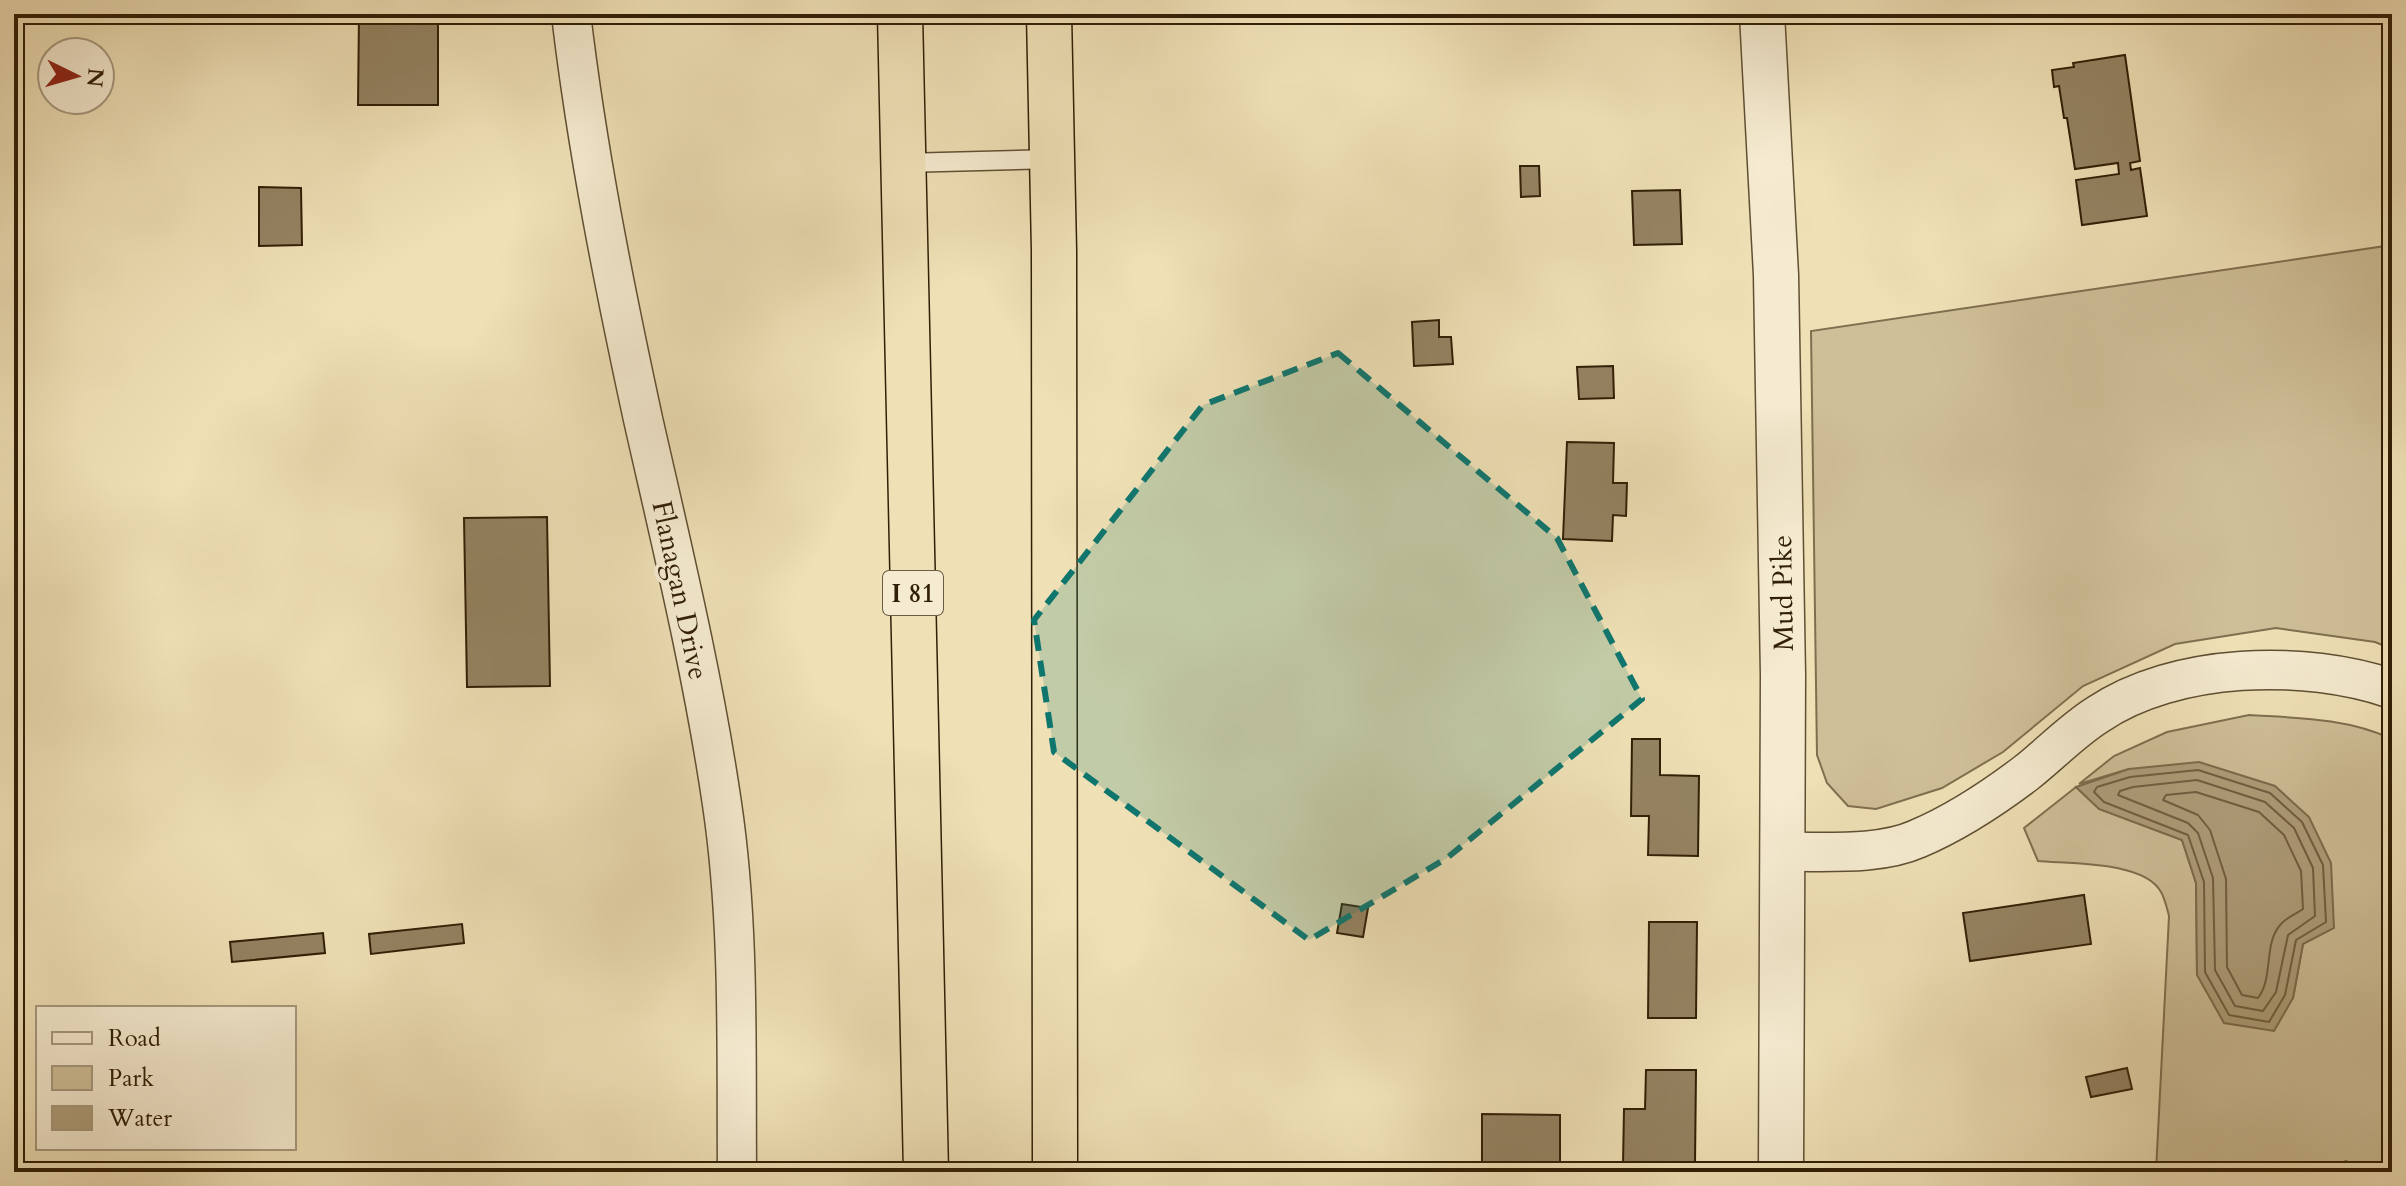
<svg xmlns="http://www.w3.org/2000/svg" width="2406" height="1186" font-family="Cardo,serif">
	<rect width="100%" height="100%" fill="#efe0b6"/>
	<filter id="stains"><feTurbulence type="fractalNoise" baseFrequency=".0025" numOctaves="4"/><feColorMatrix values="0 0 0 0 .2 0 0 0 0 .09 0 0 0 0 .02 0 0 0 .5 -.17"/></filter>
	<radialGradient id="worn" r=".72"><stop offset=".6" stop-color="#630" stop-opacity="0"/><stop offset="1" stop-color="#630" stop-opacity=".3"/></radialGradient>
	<!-- green -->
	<path fill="#cfbf98" stroke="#806f4f" stroke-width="2" d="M2392,245v404l-17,-7 -99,-14 -101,16 -92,42 -80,66 -61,36 -66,21 -28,-3 -21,-23 -10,-28 -6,-424z
		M2249,715c48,3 98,3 143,24v433h-28l-18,-11 -27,11h-163l13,-256c-2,-8 -4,-17 -8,-24 -17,-31 -91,-28 -123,-31l-14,-33 52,-41 23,22 83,31 14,43 1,92 96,23 10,-54 -174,-175 -50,15 35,-28 53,-24z"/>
	<!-- water -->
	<path fill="#ae9e7a" stroke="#7c6b4c" stroke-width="2" d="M2199,762l76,24 34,31 22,46 3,65 -31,16 -10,54 -19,33 -50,-8 -27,-48 -1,-92 -14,-43 -83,-31 -23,-22 53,-18z
		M2346,1161l18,11h-45z"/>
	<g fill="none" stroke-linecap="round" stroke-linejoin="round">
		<!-- shore -->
		<path stroke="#705e40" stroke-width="2" d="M2198,770l72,23 32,29 21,43 3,57 -30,18 -11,55 -16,27 -40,-7 -24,-43 -1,-90 -16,-47 -84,-33 -10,-10 3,-5 33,-10z
			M2197,780l68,22 29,26 19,40 2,48 -27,19 -12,57 -13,19 -28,-5 -20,-36 -2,-92 -15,-45 -10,-10 -70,-28 2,-4 13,-4z
			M2196,792l63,20 25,23 17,36 2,38c-7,5 -16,8 -22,15 -18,19 -7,53 -23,74l-16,-3 -15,-28 -1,-88 -16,-49 -12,-15 -35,-15 3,-5z"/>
	</g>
	<!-- building -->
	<path fill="#948362" stroke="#311f06" stroke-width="2" d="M359,14h79v91h-80z
		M2125,55l15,106 -10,2 1,7 9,-2 7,48 -65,9 -6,-45 43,-6 -1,-11 -43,6 -8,-51h-3l-5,-32 -5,1 -2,-17 22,-3 -1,-4z
		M1520,166h19l1,30 -19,1z
		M259,187l42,1 1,57 -43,1z
		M1680,190l2,54 -48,1 -2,-54z
		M1439,320v17h12l2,27 -39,2 -2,-44z
		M1613,366l1,32 -35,1 -2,-32z
		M1567,442l47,1 -1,40h14l-1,33 -13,-1 -1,26 -49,-2z
		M547,517l3,169 -83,1 -3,-169z
		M1632,739h28v36l39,1 -1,80 -50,-1 1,-39h-18z
		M2084,895l7,49 -121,17 -7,-48z
		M1342,904l26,4 -5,29 -26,-4z
		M1649,922h48l-1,96h-48z
		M462,924l2,19 -93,11 -2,-20z
		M323,933l2,20 -93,9 -2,-20z
		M2127,1068l5,21 -41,8 -5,-20z
		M1646,1070h50l-1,95h-72l1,-56h21z
		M1482,1114l78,1v57h-78z"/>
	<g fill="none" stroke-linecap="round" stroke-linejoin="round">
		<!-- service casing -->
		<g stroke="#604f32" stroke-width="21">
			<path id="service" d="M903,163l150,-4"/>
		</g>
		<!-- minor casing -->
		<g stroke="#604f32" stroke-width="41">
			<path id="minor" d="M571,14c16,136 43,271 72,405 29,128 60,255 79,385 18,121 14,246 15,368
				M1784,852c40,-1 95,4 133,-13 38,-16 76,-41 109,-66 24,-19 46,-42 71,-58 78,-53 208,-56 295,-26"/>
		</g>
		<!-- tertiary casing -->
		<g stroke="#604f32" stroke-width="47">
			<path id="tertiary" d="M1762,14l14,261 7,400 -2,497"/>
		</g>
		<!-- motorway casing -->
		<g stroke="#311f06" stroke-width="47">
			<path id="motorway" d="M900,14l26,1158
				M1049,14l5,237 1,921"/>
		</g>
		<!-- service -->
		<use href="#service" stroke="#f5ebd0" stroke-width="18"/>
		<!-- minor -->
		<use href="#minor" stroke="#f5ebd0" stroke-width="38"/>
		<!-- tertiary -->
		<use href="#tertiary" stroke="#f5ebd0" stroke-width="44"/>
		<!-- motorway -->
		<use href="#motorway" stroke="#efe0b6" stroke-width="44"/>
	</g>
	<!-- marked area -->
	<path fill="#0f766e" fill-opacity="0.2" stroke="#0f766e" stroke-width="6" stroke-dasharray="16 10" stroke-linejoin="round" d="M1338,353l219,185 85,161 -195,159 -138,82 -255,-188 -20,-132 169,-215z"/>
	<g text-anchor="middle" stroke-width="8" stroke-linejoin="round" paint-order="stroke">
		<!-- shield labels -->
		<rect fill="#f5ebd0" stroke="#6c5c43" stroke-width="2" x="883" y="571" width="60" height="44" rx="6"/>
		<g font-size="26" font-weight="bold" fill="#311f06">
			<text x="913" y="602">I 81</text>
		</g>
		<!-- street labels -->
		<g font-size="28" fill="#311f06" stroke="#f5ebd0">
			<text transform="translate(681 590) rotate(78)" y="10">Flanagan Drive</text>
			<text transform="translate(1782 593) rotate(-91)" y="10">Mud Pike</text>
		</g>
	</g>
	<!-- margin -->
	<rect width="2406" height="1186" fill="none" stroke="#efe0b6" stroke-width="48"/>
	<rect x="16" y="16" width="2374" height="1154" fill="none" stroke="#311f06" stroke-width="4"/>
	<rect x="24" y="24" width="2358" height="1138" fill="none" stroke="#311f06" stroke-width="2"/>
	<!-- legend -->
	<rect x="36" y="1006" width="260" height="144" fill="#f5ebd0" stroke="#a7997f" stroke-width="2"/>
	<rect x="52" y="1032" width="40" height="12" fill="#f5ebd0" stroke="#a7997f" stroke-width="2"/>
	<text x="108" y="1046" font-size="24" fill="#311f06">Road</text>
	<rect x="52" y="1066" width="40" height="24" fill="#cfbf98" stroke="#a7997f" stroke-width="2"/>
	<text x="108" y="1086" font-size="24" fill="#311f06">Park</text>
	<rect x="52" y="1106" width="40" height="24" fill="#ae9e7a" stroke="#a7997f" stroke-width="2"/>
	<text x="108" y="1126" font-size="24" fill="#311f06">Water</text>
	<!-- north arrow -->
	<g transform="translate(76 76) rotate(95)"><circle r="38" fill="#f5ebd0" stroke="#a7997f" stroke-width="2"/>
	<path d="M0-6L14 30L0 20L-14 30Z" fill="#8f2418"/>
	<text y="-12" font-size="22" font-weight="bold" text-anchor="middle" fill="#311f06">N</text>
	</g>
	<rect width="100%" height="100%" filter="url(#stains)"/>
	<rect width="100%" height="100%" fill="url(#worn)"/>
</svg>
